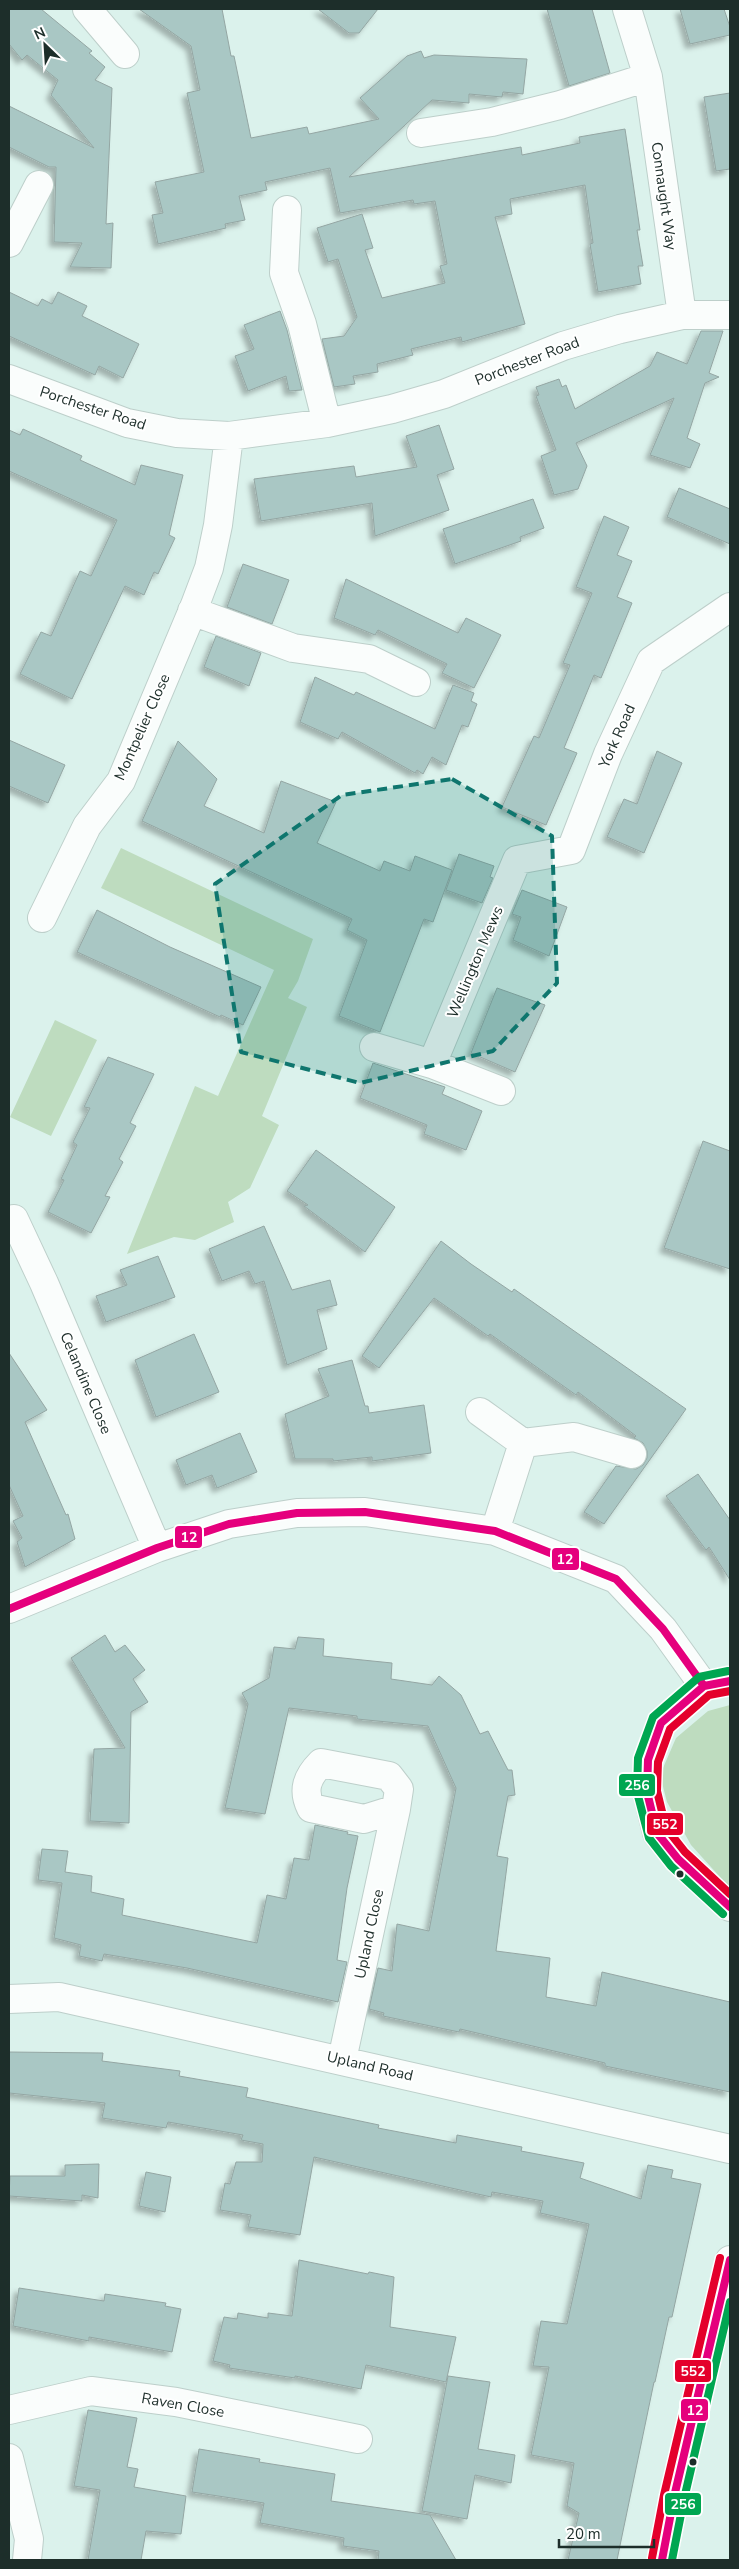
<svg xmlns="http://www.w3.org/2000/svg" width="739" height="2569" font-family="'Nunito Sans',sans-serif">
	<defs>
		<filter id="shadow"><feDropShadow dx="-4.5" dy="4.5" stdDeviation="2.5" flood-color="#0004"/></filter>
	</defs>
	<rect width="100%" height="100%" fill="#dbf2ec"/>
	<!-- green -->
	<path fill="#bedcbf" d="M121,848l192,91 -15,42 -10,17 19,9 -45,109 17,9 -29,63 -22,14 6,20 -39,18 -21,-3 -47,17 68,-168 23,10 56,-126 -173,-82z
		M55,1020l42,20 -46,96 -41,-19z
		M730,1705v183l-39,-43 -24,-43 -7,-27 16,-37 32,-27z"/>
	<!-- building -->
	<path fill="#a9c7c4" stroke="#94a6a3" filter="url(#shadow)" d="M9,9h32l51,42 -3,2 16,14 -10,13 17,8 -6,136 7,-1 -2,45 -41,-1 12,-24 -28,-1 2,-75h-7l-40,-20v-41l85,42 -43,-53 7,-15 -31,-25 -5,5 -13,-16z
		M139,9h83l9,47h3l17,82 56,-11 2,7 70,-15 -19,-21 47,-42 14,-5 3,7 10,-3 93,4 -4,35 -20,-2 -1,5 -33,-3v9l-37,-3 -83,77 172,-30 1,8 58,-12 -1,-6 46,-8 15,101h-3l6,36h-5l3,18 -43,8 -8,-48 3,-1 -8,-58 -75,14 2,15 -17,3 30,107 -63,18 -1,-5 -50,12 2,6 -36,9 1,8 -25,4 2,8 -21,3 -12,-48 22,-3 13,-19 -19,-58 -10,3 -11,-34 45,-14 11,34 -8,2 17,48 63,-15 -5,-17 7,-2 -12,-63 -21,3 -1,-4 -73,13 -10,-45 -65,14 2,8 -28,6 6,24 -20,4 1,4 -68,16 -6,-29 11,-2 -8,-31 49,-10 -17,-79 13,-3 -9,-44z
		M318,9h60l-19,24h-10z
		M547,9h45l18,64 -41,13z
		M680,9h44l6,18v8l-40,9z
		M730,93v76l-14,2 -12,-74z
		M9,292l29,14 4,-7 10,5 6,-12 29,14 -5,10 57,28 -16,34 -24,-12 -4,9 -86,-39z
		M280,311l7,19 15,60 -13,1 -3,-15 -38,15 -13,-35 19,-7 -10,-24z
		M701,331h22l-14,42 10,4 -14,6 -18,55 13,6 -10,24 -40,-13 24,-57 -98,45 11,23 -9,23 -24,6 -13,-39 15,-6 -20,-54 3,-1 -3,-8 23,-8 3,8 4,-2 9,24 75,-43 7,-14 30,12z
		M439,425l15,44 -17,6 12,35 -74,26 -3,-33 -111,18 -7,-42 100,-13 2,11 61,-10 -11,-31z
		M23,429l59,27 -2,4 55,25 6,-20 42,10 -14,60 6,3 -17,36 -4,-2 -10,23 -19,-9 -53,113 -52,-25 21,-42 10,4 29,-65 11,5 26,-56 -108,-49v-41l11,5z
		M679,488l51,21v35l-63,-27z
		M533,499l11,29 -24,9 1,4 -66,23 -12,-35z
		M604,516l25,11 -12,28 15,6 -15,36 15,6 -31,75 -7,-3 -30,73 13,5 -31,72 -44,-18 32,-71 5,2 31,-73 -7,-2 29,-70 -16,-6z
		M243,564l46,16 -17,44 -45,-17z
		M346,579l112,54 8,-15 35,17 -27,53 -32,-15 5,-9 -69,-34 -3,5 -41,-17z
		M216,636l45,17 -12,33 -45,-19z
		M315,677l39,18 2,-3 79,37 18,-44 21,8 -3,8 6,3 -9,23 -6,-2 -16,40 -14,-8 -9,17 -6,-4 -2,3 -73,-41 -4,7 -38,-17z
		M9,740l56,25 -17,38 -39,-17z
		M178,741l39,38 -13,27 60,27 17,-52 55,21 -19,41 63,28 4,-10 26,10 5,-15 37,14 -19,52 -9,-3 -44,113 -41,-16 28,-76 -20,-10 5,-11 -210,-98z
		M657,751l25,12 -38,90 -37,-16 17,-38 13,5z
		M459,854l35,12 -4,11 3,1 -11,25 -36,-13z
		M522,890l45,17 -18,49 -36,-16 8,-23 -9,-3z
		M97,910l73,37 91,40 -18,38 -22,-10 -1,2 -143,-65z
		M497,988l48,17 -30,67 -44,-19z
		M108,1057l46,17 -24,49 6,3 -17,33 4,3 -18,34 5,1 -19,36 -43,-21 16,-32 -3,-1 16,-34 -4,-3 17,-34 -6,-1z
		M373,1063l72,24 -3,7 40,17 -16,39 -42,-16 3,-9 -67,-27z
		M703,1141l27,10v118l-66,-21z
		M316,1150l79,57 -30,45 -61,-46 4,-1 -21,-14z
		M264,1226l28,64 38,-10 7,25 -20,5 10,39 -40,16 -23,-84 -9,3 -6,-13 -27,10 -13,-32z
		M441,1241l30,23 41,28 2,-3 172,120 -82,115 -20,-12 32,-46 20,3 7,-4 4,-7v-7l-4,-8 -9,-5 2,-2 -58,-44 -2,3 -86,-61 -2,2 -54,-38 -55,70 -17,-12z
		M158,1256l17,41 -69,25 -10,-26 31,-11 -7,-15z
		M194,1334l25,58 -63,25 -21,-57z
		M9,1353l38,57 -22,12 41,93 2,-1 7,25 -50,28 -8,-25 5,-4 -9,-17 10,-5 -14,-31z
		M352,1360l13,46h3l1,7 55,-8 7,48 -59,8v-4l-39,4v-2h-38l-10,-45 44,-18 -11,-27z
		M240,1433l17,39 -40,16 -5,-13 -26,10 -10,-25z
		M698,1474l32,46v60l-21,-33 -3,3 -40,-54z
		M105,1635l10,17 10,-7 20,25 -12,9 15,23 -17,10 -2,111 -39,-2 4,-72 31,-1 -54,-90z
		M298,1637l26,2 -1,17 69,7 -1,16 41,6 7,-9 22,19 19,39 8,-3 20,39h4l3,25 -7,1 -11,60 11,2 -12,93 54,7 -4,39 50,9 6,-34 128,30v90l-125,-26v-3l-145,-34 -1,3 -76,-16 1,-3 -15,-4 9,-41 14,3 5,-47 32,7 27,-143 -28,-62 -71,-7v-3l-68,-8 -24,106 -40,-6 23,-104 -6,-11 27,-15 5,-31 21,2z
		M315,1825l33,7 -1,2 11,2 -11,52 -10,72 10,2 -9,40 -151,-34 -83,-14 -2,7 -23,-5 2,-11 -27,-7 8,-55 -24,-3 4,-31 26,2 -3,21 27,4 -1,16 33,7 -2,16 135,28 10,-48 19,4 8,-41 15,2z
		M9,2052l94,1 -1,8 78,10 -1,5 69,12 -2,9 133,28 -1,3 78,15 1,-8 65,12 -1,4 63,12 -4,15 61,21 7,-34 25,5 -2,8 30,6 -29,133h-3l-14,65h-1l-37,178h-49l11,-47 -12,-7 7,-43 -43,-8 18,-88 -16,-1 8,-45 26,3 22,-100 -49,-11 3,-12 -51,-9 -1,5 -177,-40 -14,78 -52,-8 3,-12 -31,-5 5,-27 5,1 6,-22h26l1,-18 -22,-4 2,-5 -75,-13 -2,6 -64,-10 3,-15 -96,-10z
		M99,2164l-1,34 -16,-3v6l-73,-5 1,-20h55v-11z
		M146,2172l25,5 -6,35 -26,-6z
		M299,2260l69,14 1,-2 25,5 -4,50 66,10 -10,45 -80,-17 -5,24 -66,-13v2l-66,-10 1,-3 -17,-4 11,-44 13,2 1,-6 30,5v-5l24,3z
		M19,2288l85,13 1,-7 61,9 -1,3 16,3 -9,43 -83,-15v4l-76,-15z
		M448,2376l42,6 -12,67 37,6 -4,28 -36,-8 -8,44 -45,-8z
		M88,2410l49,8 -10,49 11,2 -4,18 52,9 -5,38 -35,-3 -5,29h-53l12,-70 -26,-4z
		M199,2449l61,10 -1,3 76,12 -4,27 99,14 26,45h-78l1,-9 -36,-5 1,-8 -84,-15 4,-20 -72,-11z"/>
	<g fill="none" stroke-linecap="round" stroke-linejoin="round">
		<!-- minor casing -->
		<g stroke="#bdcfca" stroke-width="30">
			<path id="minor" d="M87,9l38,45
				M627,9l21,68 34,238
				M421,133l71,-11 68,-17 88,-28
				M287,210l-3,63 18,51 25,99
				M9,243l30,-58
				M9,379l118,44 50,10 52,3 98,-13 65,-14 52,-15 119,-48 57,-17 62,-14h48
				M192,611l101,37 76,11 47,23
				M42,918l45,-92 34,-45 74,-176 14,-37 9,-43 11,-89
				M374,1047l58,17 69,27
				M432,1064l85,-204 54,-10 37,-96 43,-93 79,-54
				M14,1219l30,64 113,265
				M480,1412l43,31 51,-6 58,17
				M495,1531l28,-88
				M9,1609l148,-61 72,-24 68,-11 68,-1 130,19 121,48 47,50 41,57
				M730,1681l-26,5 -43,37 -13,37 -1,32 10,41 21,26 52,48
				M9,1999l50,-2 671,152
				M342,2060l54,-251 3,-20 -10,-13 -68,-13c-14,14 -19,27 -10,45l53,11 32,-10
				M9,2410l82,-19 85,11 182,37
				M9,2458l20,81 -2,21
				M662,2560l12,-63 56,-237"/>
		</g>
		<!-- minor -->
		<use href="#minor" stroke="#fafdfc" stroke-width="28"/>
		<!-- bus-1 casing -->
		<g stroke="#fff" stroke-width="11">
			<path id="bus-1" d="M9,1609l148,-61 72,-24 68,-11 68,-1 130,19 121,48 47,50 41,57
				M730,1681l-26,5 -43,37 -13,37 -1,32 10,41 21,26 52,48
				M662,2560l12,-63 56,-237"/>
		</g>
		<!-- bus-2 casing -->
		<g stroke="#fff" stroke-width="11">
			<path id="bus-2" d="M723,1914l-52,-48 -22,-28 -12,-46 1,-34 15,-41 46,-40 29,-6
				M672,2560l12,-61 46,-197"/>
		</g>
		<!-- bus-3 casing -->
		<g stroke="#fff" stroke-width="11">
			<path id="bus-3" d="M730,1691l-21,4 -39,34 -12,33 -1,29 9,37 19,24 45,42
				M652,2558l12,-63 56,-237"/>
		</g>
		<!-- bus-1 -->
		<use href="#bus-1" stroke="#e5007d" stroke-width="8"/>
		<!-- bus-2 -->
		<use href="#bus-2" stroke="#00a651" stroke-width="8"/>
		<!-- bus-3 -->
		<use href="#bus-3" stroke="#e4002b" stroke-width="8"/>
	</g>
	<!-- marked area -->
	<path fill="#0f766e" fill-opacity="0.2" stroke="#0f766e" stroke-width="4" stroke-dasharray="10 6" stroke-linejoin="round" d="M452,779l100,57 5,147 -64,68 -133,32 -119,-31 -26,-168 127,-89z"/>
	<!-- markers -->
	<g fill="#1d2e2a" stroke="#fff" stroke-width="2">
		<circle cx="680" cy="1874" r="4.5"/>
		<circle cx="693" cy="2462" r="4.5"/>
	</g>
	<g text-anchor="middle" stroke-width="4" stroke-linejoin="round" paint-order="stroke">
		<!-- street labels -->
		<g font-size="15" fill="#1d2e2a" stroke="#fff">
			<text transform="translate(664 196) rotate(82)" y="5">Connaught Way</text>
			<text transform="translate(527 361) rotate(-21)" y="5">Porchester Road</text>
			<text transform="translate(93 408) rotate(18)" y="5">Porchester Road</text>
			<text transform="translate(142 727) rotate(-66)" y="5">Montpelier Close</text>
			<text transform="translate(617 736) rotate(-66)" y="5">York Road</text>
			<text transform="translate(475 962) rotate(-67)" y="5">Wellington Mews</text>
			<text transform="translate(86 1383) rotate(67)" y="5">Celandine Close</text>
			<text transform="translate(369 1934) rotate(-78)" y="5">Upland Close</text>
			<text transform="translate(370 2066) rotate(13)" y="5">Upland Road</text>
			<text transform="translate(183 2405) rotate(10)" y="5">Raven Close</text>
		</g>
	</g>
	<g stroke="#fff" stroke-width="2">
		<rect x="174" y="1525" width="29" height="24" rx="5" fill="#e5007d"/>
		<rect x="551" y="1547" width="29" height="24" rx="5" fill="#e5007d"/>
		<rect x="618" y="1773" width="38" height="24" rx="5" fill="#00a651"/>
		<rect x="646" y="1812" width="38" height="24" rx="5" fill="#e4002b"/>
		<rect x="674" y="2359" width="38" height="24" rx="5" fill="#e4002b"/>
		<rect x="680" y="2398" width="29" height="24" rx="5" fill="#e5007d"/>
		<rect x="664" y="2492" width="38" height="24" rx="5" fill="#00a651"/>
	</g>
	<g font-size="14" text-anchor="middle" font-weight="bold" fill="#fff">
		<text x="189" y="1542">12</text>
		<text x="565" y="1564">12</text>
		<text x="637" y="1790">256</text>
		<text x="665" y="1829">552</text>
		<text x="693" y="2376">552</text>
		<text x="695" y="2415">12</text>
		<text x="683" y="2509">256</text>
	</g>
	<!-- border -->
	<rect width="739" height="2569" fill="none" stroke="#1d2e2a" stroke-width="20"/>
	<!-- north arrow -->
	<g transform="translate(45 45) rotate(335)" stroke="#ffffff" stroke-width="4" paint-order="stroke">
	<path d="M0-4L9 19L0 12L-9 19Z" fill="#1d2e2a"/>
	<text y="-8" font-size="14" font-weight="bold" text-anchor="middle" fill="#1d2e2a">N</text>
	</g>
	<!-- scale -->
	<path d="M559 2539v8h95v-8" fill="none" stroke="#1d2e2a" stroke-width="2.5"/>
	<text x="566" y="2539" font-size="15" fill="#1d2e2a" stroke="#ffffff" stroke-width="4" paint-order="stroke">20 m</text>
</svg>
